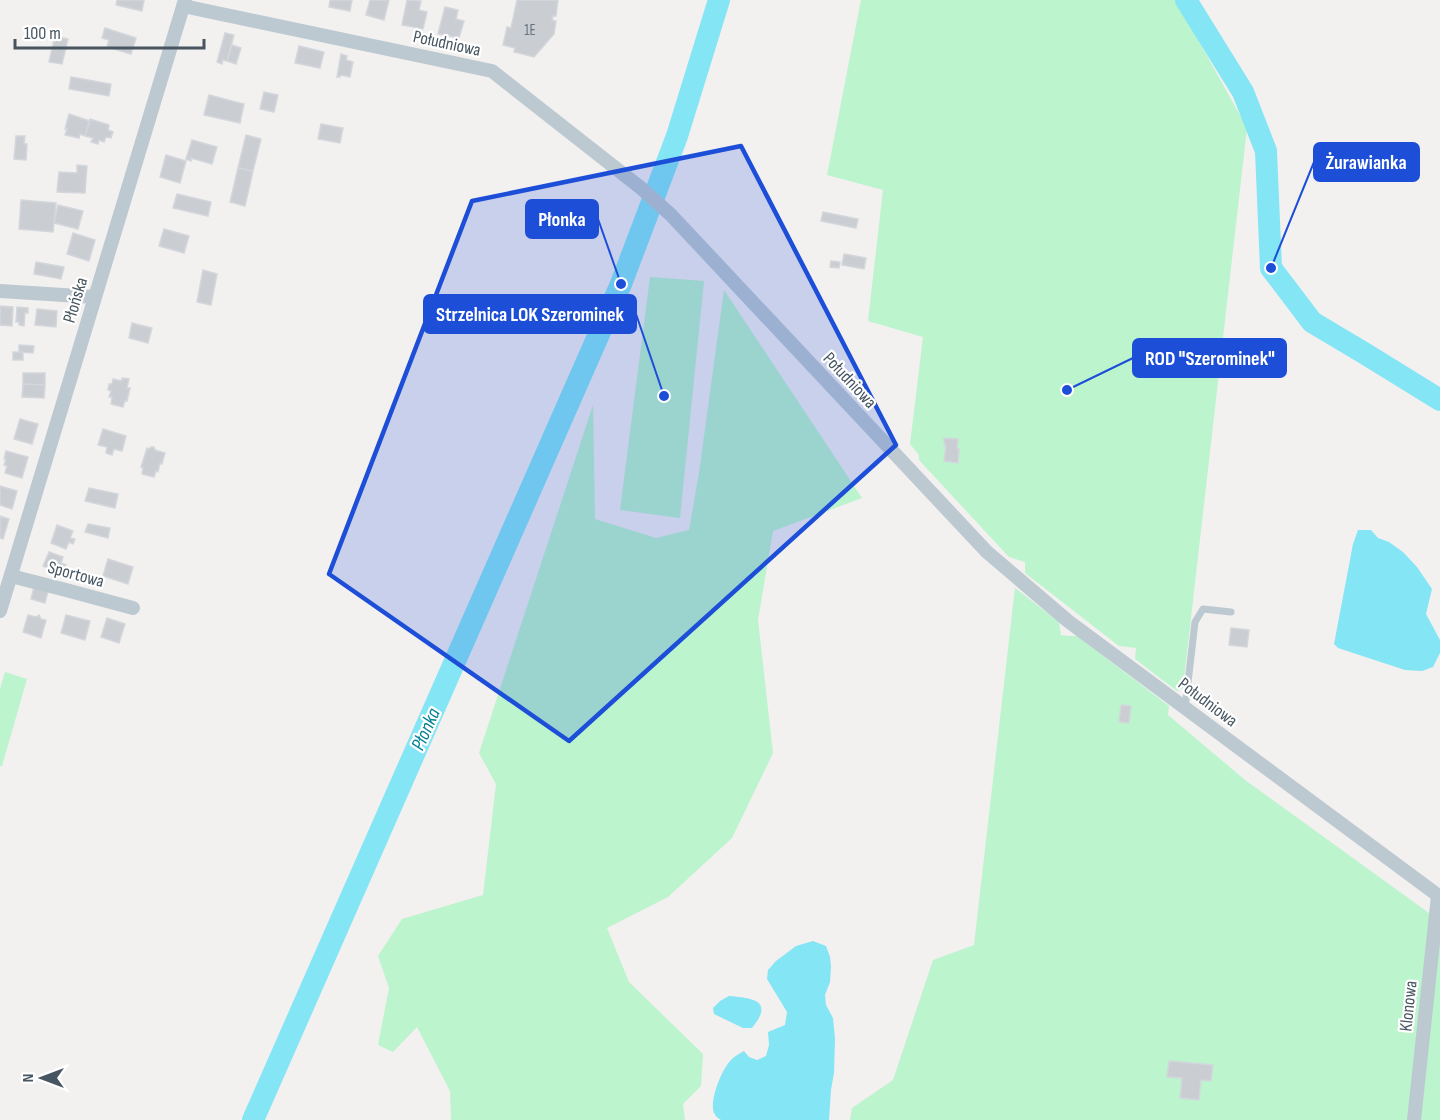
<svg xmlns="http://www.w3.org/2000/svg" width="1440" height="1120" font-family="'Sofia Sans Condensed',sans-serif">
	<rect width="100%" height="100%" fill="#f3f0f0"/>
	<!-- green -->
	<path fill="#bbf4cd" d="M861,0h315l71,128 -64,560 -6,3 -42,-32 1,-11 -17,-2 -94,-73v-11l-16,-5 -90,-97v-5l-9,-11 13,-107 -55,-16 15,-131 -56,-15z
		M650,277l54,4 -24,237 -60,-8z
		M724,290l138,208 -89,33 -15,89 15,133 -41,85 -64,59 -61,31 22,54 74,72 -2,32 -18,18 2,16h-234l-1,-29 -33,-64 -24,25 -15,-7 11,-57 -11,-32 24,-37 81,-24 13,-111 -17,-31 114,-348 2,114 61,19 33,-8 10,-57z
		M1015,588l44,34 2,13 8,1h8l92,70 -1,9 77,65 195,141v199h-590l2,-12 41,-28 40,-120 41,-15z
		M5,672l22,7 -25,87h-2v-77z"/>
	<!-- water -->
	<path fill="#84e5f5" d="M1358,530h13l7,8 11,4 14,10 14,15 15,22 -6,25 14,26v13l-7,14 -11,4 -17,-1 -67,-22 -4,-4 19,-100z
		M813,941l13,5 4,11 1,9 -1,16 -5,13 1,10 7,13 2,21 -1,34 -3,17 -2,30h-108c-3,-2 -5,-3 -7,-7 -5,-12 8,-45 18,-54 3,-3 8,-6 12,-8l5,6 8,3 9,-4 3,-11 -1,-13 17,-7 2,-13 -20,-33 1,-9 8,-9 20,-15z
		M729,996c25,2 45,5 23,32h-9l-29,-14 -1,-6 7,-7z"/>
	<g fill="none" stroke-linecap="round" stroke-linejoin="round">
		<!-- river -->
		<path stroke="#84e5f5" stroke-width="22" d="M1186,0l57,92 23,59 5,117 41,54 52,31 76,47
			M253,1120l368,-836 56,-148 42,-136"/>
	</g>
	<!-- building -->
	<path fill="#caced3" stroke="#d3d7dc" stroke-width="1.5" d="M117,0h27l-2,11 -26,-6z
		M330,0h22l-2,11 -21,-4z
		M370,0h19l-5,20 -18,-5z
		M407,0l14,1 -2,9 8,2 -4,17 -21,-4z
		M517,0h41l-2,16h-3l-1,4 4,1 -2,13 -20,23 -20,-5 1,-4 -12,-3 4,-18 4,1z
		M445,7l13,3 -2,9 8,2 -5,17 -21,-4z
		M105,28l31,10 -5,16 -24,-7 2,-7 -7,-2z
		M225,33l9,2 -7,26 -4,-1 -1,4 -5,-2z
		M55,36l13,3 -6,25 -13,-2z
		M232,45l9,3 -5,16 -9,-3z
		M299,46l25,6 -4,16 -25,-5z
		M341,54l6,2 -1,4 7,2 -3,15 -9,-2 -1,2h-3z
		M71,77l40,7 -2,12 -40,-7z
		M264,92l14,3 -4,17 -14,-3z
		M209,95l35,9 -4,19 -36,-8z
		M69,114l21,7 -5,15 -5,-2 -1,4 -14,-3 2,-6h-2z
		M90,119l19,6 -1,5 5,2 -2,6 -5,-1 -2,5 -5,-2 -1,4 -7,-2 2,-4 -8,-2z
		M321,124l22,4 -3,15 -22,-4z
		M246,135l15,4 -8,32 -15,-3z
		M16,136h9l-1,8h3l-1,16 -12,-1z
		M192,140l25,7 -5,17 -21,-6v3l-5,-2z
		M166,155l20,6 -6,22 -20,-6z
		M77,165l10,1 -2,27 -28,-1 2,-20 18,1z
		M238,168l15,3 -8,35 -15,-4z
		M177,194l34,8 -3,14 -35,-8z
		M21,200l35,3 -3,29 -34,-3z
		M58,205l25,6 -5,18 -24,-6z
		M823,212l35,7 -2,9 -35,-7z
		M164,229l25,7 -5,17 -25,-7z
		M73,233l22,7 -6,21 -22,-7z
		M844,254l22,4 -2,11 -22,-4z
		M831,261l9,1 -1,6 -9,-1z
		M36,262l28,5 -3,12 -27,-5z
		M203,270l14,4 -6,31 -14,-3z
		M0,306l13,1 -1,19 -12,-1z
		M17,307l11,1v5h-3l-1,13 -5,-1v-3h-3z
		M37,309l20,2 -1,16 -21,-2z
		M132,323l20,5 -4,15 -19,-5z
		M19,345l15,1 -1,7 -14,-1z
		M13,352h10v8h-10z
		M23,373h22v12l-22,-1z
		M122,378l7,1 -2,9h3l-3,13 -2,-1 -2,7 -12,-3 1,-7h-3l2,-6 -3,-1 1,-6h3l1,-5 9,2z
		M23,384l22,1 -1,13 -22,-1z
		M20,419l18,5 -6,20 -18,-5z
		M103,429l23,7 -4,15 -8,-2 -2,6 -6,-2 1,-6 -9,-2z
		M944,438l14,1 -1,9 2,1 -1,14 -14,-2 2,-16h-2z
		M151,447h3l1,3 10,3 -3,11 -2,-1 -2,9 -2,-1 -2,6 -12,-3 1,-6 -2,-1 6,-19 2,1z
		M6,451l22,6 -6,21 -17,-5 2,-7 -3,-1 2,-6h-2z
		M0,486l17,5 -5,18 -12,-4z
		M89,488l29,6 -3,14 -30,-7z
		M0,516l9,3 -6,20 -3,-1z
		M88,524l22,4 -2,10 -23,-6z
		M57,525l16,6 -3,7 5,1 -2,5 -4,-2 -3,7 -15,-6z
		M49,552l14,5 -2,6 5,2 -3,7 -4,-2 -1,2 -15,-6z
		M108,559l25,8 -5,17 -25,-8z
		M34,587l14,4 -3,12 -14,-4z
		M28,615l8,2 3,-2 2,4 5,1 -5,18 -18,-6z
		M66,615l24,6 -5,19 -24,-7z
		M107,618l18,6 -6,19 -18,-6z
		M1231,628l18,2 -2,17 -18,-2z
		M1121,705l10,1 -2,17 -10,-1z
		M1169,1061l44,4 -2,16 -10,-1 -2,20 -19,-2 2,-20 -15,-1z"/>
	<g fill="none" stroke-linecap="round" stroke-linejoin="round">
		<!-- lane -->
		<path stroke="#bcc9d1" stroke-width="7" d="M1185,708l10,-86 8,-13 28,3"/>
		<!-- street -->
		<path stroke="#bcc9d1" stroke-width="14" d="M183,6l309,65 149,117 30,27 316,337 81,69 372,276
			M0,291l95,6
			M11,576l55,14 67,18
			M0,611l185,-611
			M1414,1120l24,-224"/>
	</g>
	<!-- marked area -->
	<path fill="#1d4ed8" fill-opacity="0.2" stroke="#1d4ed8" stroke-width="4.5" stroke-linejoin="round" d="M741,146l155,299 -327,296 -240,-167 143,-373z"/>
	<g text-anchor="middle" stroke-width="4.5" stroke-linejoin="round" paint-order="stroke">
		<!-- number labels -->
		<g font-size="15" fill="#67737d">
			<text x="530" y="35">1E</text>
		</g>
		<!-- street labels -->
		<g font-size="18" fill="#465560" stroke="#fff">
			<text transform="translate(447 43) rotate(12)" y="6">Południowa</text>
			<text transform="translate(75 300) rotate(-73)" y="6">Płońska</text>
			<text transform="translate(850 380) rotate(47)" y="6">Południowa</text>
			<text transform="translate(76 574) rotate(15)" y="6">Sportowa</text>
			<text transform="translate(1208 702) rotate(37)" y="6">Południowa</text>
			<text transform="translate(1408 1006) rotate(-84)" y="6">Klonowa</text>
		</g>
		<!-- water labels -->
		<g font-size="20" font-style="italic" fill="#038297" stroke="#fff">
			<text transform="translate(425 729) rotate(-66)" y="7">Płonka</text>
		</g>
	</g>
	<!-- callouts -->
	<path fill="none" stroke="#1d4ed8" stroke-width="2" d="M1271 268L1314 162M621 284L598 219M664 396L636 314M1067 390L1133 358"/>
	<g fill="#1d4ed8" stroke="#fff" stroke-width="2">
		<circle cx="1271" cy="268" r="6"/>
		<circle cx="621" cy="284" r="6"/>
		<circle cx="664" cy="396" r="6"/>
		<circle cx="1067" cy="390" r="6"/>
	</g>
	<g fill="#1d4ed8" stroke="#1d4ed8" stroke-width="2">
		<rect x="1314" y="143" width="105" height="38" rx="6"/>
		<rect x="526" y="200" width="72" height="38" rx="6"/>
		<rect x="424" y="295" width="212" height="38" rx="6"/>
		<rect x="1133" y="339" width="153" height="38" rx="6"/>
	</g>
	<g font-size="20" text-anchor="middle" font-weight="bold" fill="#fff">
		<text x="1366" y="169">Żurawianka</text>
		<text x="562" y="226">Płonka</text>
		<text x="530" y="321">Strzelnica LOK Szerominek</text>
		<text x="1210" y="365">ROD "Szerominek"</text>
	</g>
	<!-- north arrow -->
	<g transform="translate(42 1078) rotate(270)" stroke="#ffffff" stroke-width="4.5" paint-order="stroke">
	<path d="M0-4.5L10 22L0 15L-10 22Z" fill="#465560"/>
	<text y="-9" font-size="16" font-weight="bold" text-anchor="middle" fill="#465560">N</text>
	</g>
	<!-- scale -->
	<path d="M15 39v9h189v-9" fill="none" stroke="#465560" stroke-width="3"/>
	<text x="24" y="39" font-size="18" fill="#465560" stroke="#ffffff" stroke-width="4.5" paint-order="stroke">100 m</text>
</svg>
